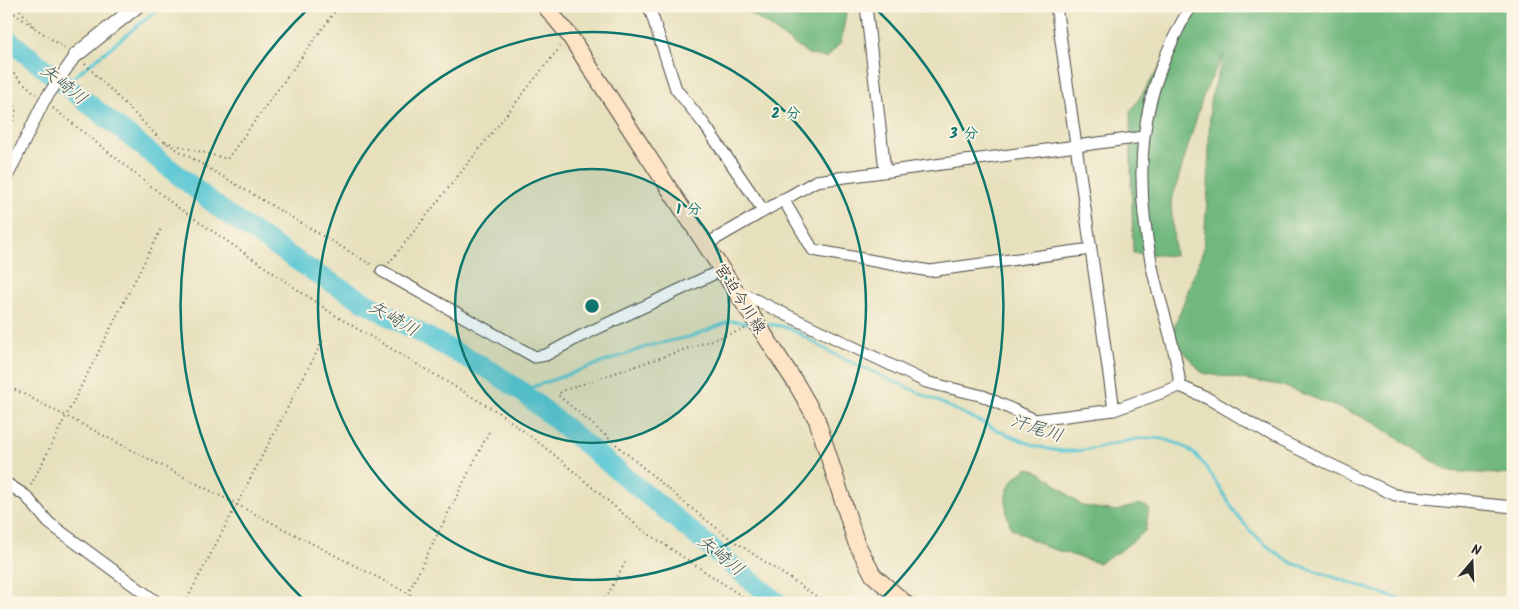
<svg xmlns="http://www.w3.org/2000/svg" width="1519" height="609" font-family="Kalam,'Klee One',sans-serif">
	<rect width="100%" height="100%" fill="#fcf5e5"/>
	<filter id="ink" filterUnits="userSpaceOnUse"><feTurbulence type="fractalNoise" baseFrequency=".02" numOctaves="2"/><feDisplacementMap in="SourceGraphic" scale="10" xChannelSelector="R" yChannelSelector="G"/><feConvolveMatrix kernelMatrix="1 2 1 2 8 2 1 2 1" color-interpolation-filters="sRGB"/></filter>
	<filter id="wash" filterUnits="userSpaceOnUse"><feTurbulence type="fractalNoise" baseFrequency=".0096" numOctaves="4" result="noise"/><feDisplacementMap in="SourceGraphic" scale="20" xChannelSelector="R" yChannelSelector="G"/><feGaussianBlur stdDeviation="1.12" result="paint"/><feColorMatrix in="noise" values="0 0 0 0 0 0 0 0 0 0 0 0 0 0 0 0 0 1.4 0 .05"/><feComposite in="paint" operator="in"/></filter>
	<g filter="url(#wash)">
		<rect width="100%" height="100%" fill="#e7e0bc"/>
		<!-- forest -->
		<path fill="#70b87e" stroke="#4e7254" d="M744,6h98l4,8 -5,28 -14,16 -19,-4 -61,-43z
			M1201,6h312v469l-65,-4 -78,-51 -90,-35 -78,-12 -31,-37 32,-85 5,-61 2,-89 14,-47 -20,39 -33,110 4,53 -42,-3 -3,-141z
			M1028,468l14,5 40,33 34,5 24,-7 9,4 -4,23 -26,21 -21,11 -52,-16 -35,-19c-9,-27 -9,-44 17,-60z"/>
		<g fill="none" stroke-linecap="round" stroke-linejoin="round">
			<!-- stream -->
			<path stroke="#5bc7d4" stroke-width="3" d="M64,85l98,-79
				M765,324c6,1 13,1 19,3 17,5 33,19 50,27 40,19 80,36 120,55 30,14 61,32 94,40 52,12 92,-30 140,0 21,14 36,50 52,70 14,17 33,33 52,44l118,40
				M521,391l131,-46 41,-9 38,-15 18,2"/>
			<!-- river -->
			<path stroke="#5bc7d4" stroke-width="20" d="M6,38l221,176 93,62 74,43 99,53 28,19 257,212"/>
		</g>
	</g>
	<g filter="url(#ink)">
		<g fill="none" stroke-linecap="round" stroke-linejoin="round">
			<!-- minor casing -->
			<g stroke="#474641" stroke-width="13">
				<path id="minor" d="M649,6l27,83 28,35 59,86
					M866,6l19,164
					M1056,6l58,404
					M6,179l38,-78 32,-46
					M783,199l30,51 117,21 161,-22
					M705,245l111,-64 327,-44
					M382,271l153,86 11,-2 33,-18 143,-67
					M737,291l189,91 57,14 52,24 79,-10 66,-24 29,13 68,40 118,56 118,12
					M1180,386c-4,-38 -17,-73 -26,-110 -22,-101 -17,-180 37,-270
					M6,483l20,13 23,27 109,80"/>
			</g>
			<!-- tertiary casing -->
			<g stroke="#474641" stroke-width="16">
				<path id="tertiary" d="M76,55l61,-49"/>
			</g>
			<!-- secondary casing -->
			<g stroke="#474641" stroke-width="18">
				<path id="secondary" d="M545,6l24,29 228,350 20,35 39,122 17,33 32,28"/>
			</g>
			<!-- path -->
			<path stroke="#474641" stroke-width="2" stroke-dasharray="1 4" stroke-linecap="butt" d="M17,6l17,21
				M6,8l60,41
				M85,64l76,76 211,125
				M6,67l30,27
				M6,88c17,19 8,29 0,50
				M53,108l123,98 160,110 165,98 50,38 90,77 111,74
				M165,142l62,17 112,-153
				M389,263l171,-216
				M745,329l-183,62 -4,4 128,109 45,35 95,64
				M6,385l421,218
				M31,485l130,-256
				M185,603l139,-265
				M403,603l87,-173
				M603,603l23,-42"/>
			<!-- minor -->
			<use href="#minor" stroke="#fff" stroke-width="11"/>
			<!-- tertiary -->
			<use href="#tertiary" stroke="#fff" stroke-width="14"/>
			<!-- secondary -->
			<use href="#secondary" stroke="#fee4c5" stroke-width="16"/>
		</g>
	</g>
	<!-- distance rings -->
	<circle cx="592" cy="306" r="137" fill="#0f766e" fill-opacity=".12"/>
	<g fill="none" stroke="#0f766e" stroke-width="2.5">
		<circle cx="592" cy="306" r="137"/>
		<circle cx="592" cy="306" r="274"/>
		<path d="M306 602A411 411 0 0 1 309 8M875 8A411 411 0 0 1 878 602"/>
	</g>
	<g text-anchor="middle" stroke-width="4" stroke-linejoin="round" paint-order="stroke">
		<!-- street labels -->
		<g font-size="16" fill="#2b2b2b" stroke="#fcf5e5">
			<text transform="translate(741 298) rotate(57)" y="6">宮迫今川線</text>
		</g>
		<!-- water labels -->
		<g font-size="18" font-style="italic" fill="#395a5e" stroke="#fcf5e5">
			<text transform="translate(64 84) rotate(39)" y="6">矢崎川</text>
			<text transform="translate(394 318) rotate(30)" y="6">矢崎川</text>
			<text transform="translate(1037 428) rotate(18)" y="6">汗尾川</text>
			<text transform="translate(721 555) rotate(39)" y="6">矢崎川</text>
		</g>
	</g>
	<circle cx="592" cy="306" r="8" fill="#0f766e" stroke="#fcf5e5" stroke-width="2.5"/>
	<g font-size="15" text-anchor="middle" font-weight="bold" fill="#0f766e" stroke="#fcf5e5" stroke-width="4" stroke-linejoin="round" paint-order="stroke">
		<text x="786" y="118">2 分</text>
		<text x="964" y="138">3 分</text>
		<text x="689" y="214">1 分</text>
	</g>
	<!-- margin -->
	<rect width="1519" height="609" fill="none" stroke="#fcf5e5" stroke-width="25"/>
	<!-- north arrow -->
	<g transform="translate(1472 562) rotate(19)" stroke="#fcf5e5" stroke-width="4" paint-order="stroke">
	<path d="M0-4L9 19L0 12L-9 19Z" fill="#2b2b2b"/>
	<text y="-8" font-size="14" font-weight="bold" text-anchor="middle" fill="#2b2b2b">N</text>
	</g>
</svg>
